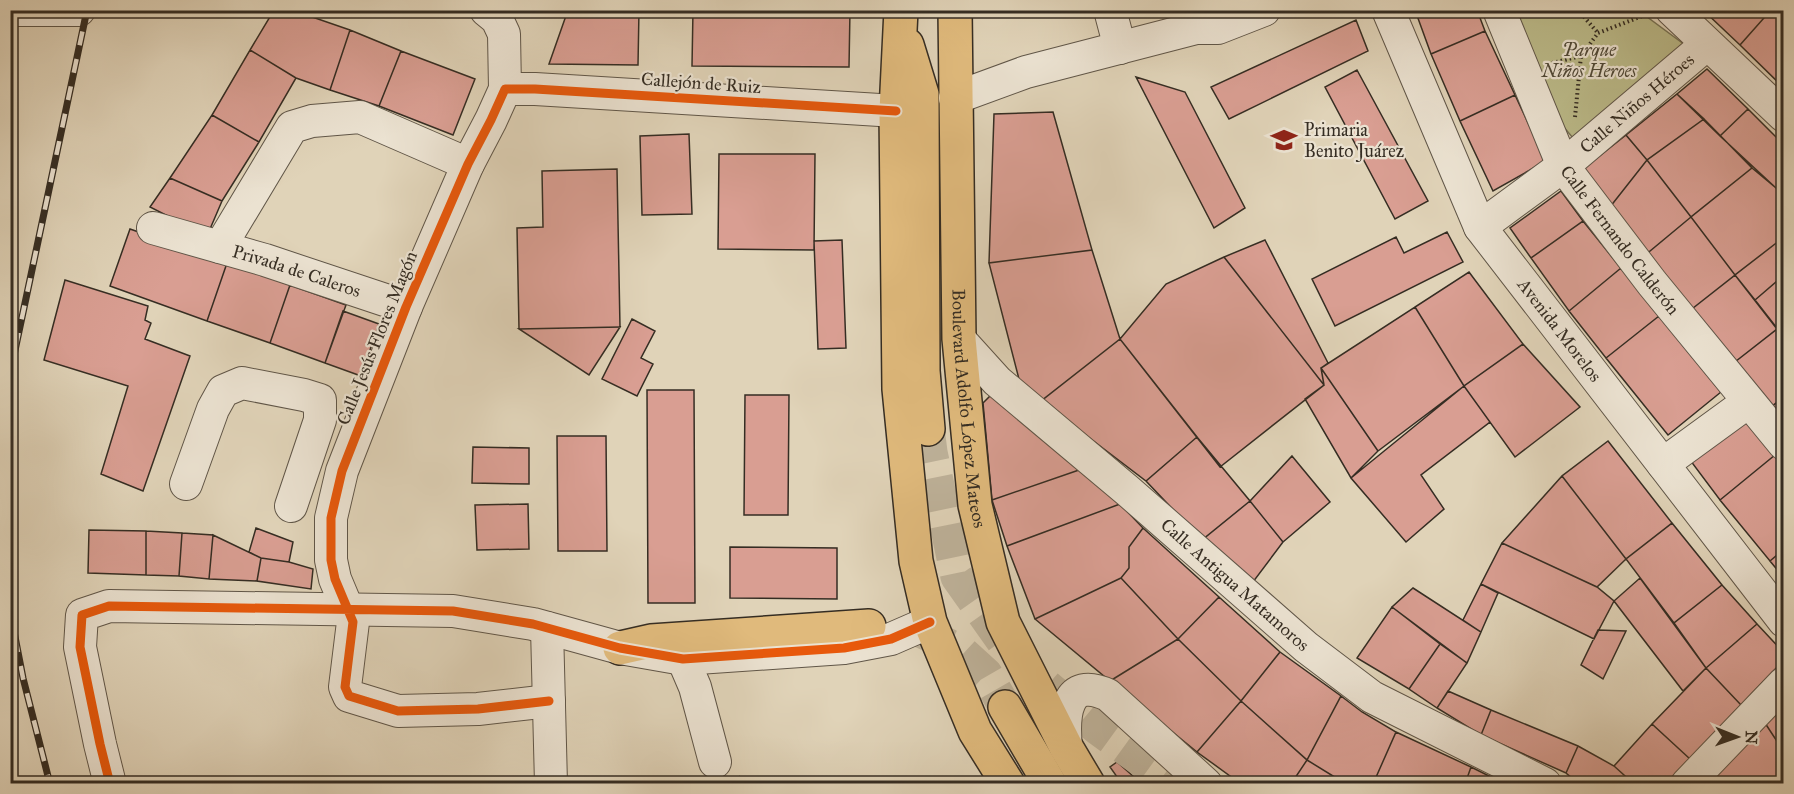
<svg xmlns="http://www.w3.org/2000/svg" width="1794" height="794" font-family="'IM FELL Great Primer',serif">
	<rect width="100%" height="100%" fill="#e0d3b8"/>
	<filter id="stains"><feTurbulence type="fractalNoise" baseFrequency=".00333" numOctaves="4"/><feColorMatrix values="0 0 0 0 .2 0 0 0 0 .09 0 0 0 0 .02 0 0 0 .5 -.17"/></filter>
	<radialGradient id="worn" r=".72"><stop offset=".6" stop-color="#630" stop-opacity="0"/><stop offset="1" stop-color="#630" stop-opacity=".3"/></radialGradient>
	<!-- green -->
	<path fill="#bbba89" stroke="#787456" stroke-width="1.5" d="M1516,11h123l46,34 -112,93 -11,-13z"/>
	<!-- building -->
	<path fill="#d99e92" stroke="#352d23" stroke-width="1.5" d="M274,10h18l58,20 -20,60 -34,-12 -46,-28z
		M568,10h71l-1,55 -89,-1z
		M693,10h157l-1,57 -157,-1z
		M1415,10h62l8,21 -54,23z
		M1703,10h68l-31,35z
		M1771,10l13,11v67l-44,-43z
		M1356,20l12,31 -139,68 -18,-32z
		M350,30l51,21 -22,55 -49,-16z
		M1485,31l30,64 -55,26 -29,-67z
		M250,50l46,28 -37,64 -47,-27z
		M401,51l74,28 -22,56 -74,-29z
		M1707,69l41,40 -28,27 -43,-42z
		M1357,70l71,131 -33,18 -70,-132z
		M1136,77l49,15 60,116 -31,20z
		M1677,94l27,25 -57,41 -21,-25z
		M1515,95l31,66 -53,30 -33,-70z
		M1748,109l36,36v34l-8,9 -56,-52z
		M1053,112l39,138 -103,13 5,-149z
		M212,115l47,27 -37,59 -52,-23z
		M1704,119l48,49 -61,49 -44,-57z
		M689,134l3,80 -50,1 -2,-79z
		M1626,135l21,25 -37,47 -27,-38z
		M719,154h96l-1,96 -96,-1z
		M1647,160l44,57 -47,39 -34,-49z
		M1752,168l24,20 8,11v38l-49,38 -44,-58z
		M617,169l3,158 -101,2 -2,-101 26,-1 -1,-56z
		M170,178l52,23 -15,35 -57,-29z
		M1561,191l22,30 -52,37 -21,-30z
		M1691,217l44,58 -47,37 -44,-56z
		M1583,221l38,47 -52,43 -38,-53z
		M130,229l97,34 -20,58 -97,-35z
		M1447,232l16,30 -128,64 -23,-47 84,-42 8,16z
		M1784,237v38l-29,25 -20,-25z
		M842,240l4,108 -28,1 -4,-108z
		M1265,240l63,123 -7,5 3,17 -100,-128z
		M1092,250l28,89 -79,62 -21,-18 -31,-120z
		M1224,257l100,128 -104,82 -100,-128 46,-55z
		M227,263l63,22 -20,58 -63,-22z
		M1621,268l38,48 -53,42 -37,-47z
		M1469,272l54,72 -59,42 -49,-79z
		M1735,275l42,54 -46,36 -43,-53z
		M1784,275v62l-29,-37z
		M65,280l83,26 -3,14 6,3 -6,16 45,17 -47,135 -42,-17 27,-88 -84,-26z
		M290,285l56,20 -21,58 -55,-20z
		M1415,307l49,79 -86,65 -57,-83z
		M343,311l36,13 -18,52 -36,-13z
		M1659,316l62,76 -53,43 -62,-77z
		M632,319l23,12 -14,27 12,6 -16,32 -35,-17z
		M620,327l-31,48 -70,-46z
		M1777,329l7,8v60l-17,13 -36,-45z
		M1120,339l77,98 -51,44 -105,-80z
		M1523,344l57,63 -65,50 -51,-71z
		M1321,368l57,83 -27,27 -46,-79 19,-14z
		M1464,386l26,36 -69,53 23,34 -38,33 -55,-64z
		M647,390h47l1,213h-47z
		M992,394l87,76 -87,30 -9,-97z
		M745,395h44l-1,120h-44z
		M1784,397v28l-17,-15z
		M1741,415l34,40 -55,45 -33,-44z
		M557,436h49l1,115h-49z
		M1197,437l53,64 -48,39 -56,-59z
		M1608,441l64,82 -46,36 -64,-83z
		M473,447l56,1v36l-57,-1z
		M1775,455l9,10v84l-14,12 -50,-61z
		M1292,456l38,46 -47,40 -33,-41z
		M1079,470l41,34 -113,42 -15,-46z
		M1562,476l64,83 -29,28 -95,-44z
		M1250,501l33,41 -30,40 -51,-42z
		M528,504l1,45 -52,1 -2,-45z
		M1120,504l23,24 -14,19v21l-8,10 -86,41 -28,-73z
		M1672,523l50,62 -48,38 -48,-64z
		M256,528l37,14 -4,20 -28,-4 -12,-6z
		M1143,528l76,69 -41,42 -57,-61 8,-10v-21z
		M89,530l57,1v44l-58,-2z
		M146,531l36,2 -3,43 -33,-1z
		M182,533l31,2 -4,44 -30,-3z
		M213,535l48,23 -4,23 -48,-2z
		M1502,543l95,44 17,14 -20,38 -113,-55z
		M730,547l107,1v51l-107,-1z
		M1784,549v29l-14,-17z
		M261,558l28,4 24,7 -2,20 -54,-8z
		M1121,578l57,61 -68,42 -75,-62z
		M1640,578l66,90 -23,23 -69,-90z
		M1481,584l17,9 -17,39 -18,-12z
		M1722,585l35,39 -51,44 -32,-45z
		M1413,588l68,44 -14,31 -75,-56z
		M1219,597l61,55 -39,49 -63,-62z
		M1392,607l48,37 -31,45 -52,-31z
		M1757,624l27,29v7l-43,45 -35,-37z
		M1598,630l28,1 -23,48 -22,-14z
		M1178,639l63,62 -44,51 -87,-71z
		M1440,644l27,19 -30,45 -28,-19z
		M1280,652l61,44 -34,64 -66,-59z
		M1706,668l35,37 -51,54 -38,-35z
		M1448,691l43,19 -10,25 -44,-27z
		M1341,696l21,16 34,20 -23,52h-27l-39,-24z
		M1241,701l66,59 -16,24h-50l-44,-32z
		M1784,705v47l-19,-29z
		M1491,710l87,36 -12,27 -85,-38z
		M1765,723l19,29v32h-65l-6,-6z
		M1652,724l38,35 -23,25h-33l-20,-18z
		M1396,732l75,35 -6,17h-92z
		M1578,746l36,20 20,18h-55l-13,-11z
		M1307,760l39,24h-55z
		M1117,762l25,22h-20l-12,-17z
		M1471,767l34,17h-40z"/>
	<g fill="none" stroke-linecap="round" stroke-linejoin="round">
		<!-- major-tunnel -->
		<path stroke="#beb29a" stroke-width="33" stroke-dasharray="33 16" stroke-linecap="butt" d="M928,429l3,23 26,125 54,76
			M920,631l41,20 25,23 19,33
			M1047,686l51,43 76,55"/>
		<!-- minor casing -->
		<g stroke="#605648" stroke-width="34">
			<g id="minor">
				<path d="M17,10h62"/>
				<path d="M486,10l11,9 7,15 1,55 -14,31 -23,44 -62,143 -64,164 -11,47v42l4,19 18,43 -8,65 4,9 49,15 80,-2 71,-8"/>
				<path d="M1110,10l10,38"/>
				<path id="s1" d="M1388,10l92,217 304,394"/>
				<path id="s2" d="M1499,10l64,156 89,117 132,161"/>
				<path d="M1672,10l112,106"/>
				<path d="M505,89h30l361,22"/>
				<path d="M955,98l71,-26 170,-44h22l46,-18"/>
				<path id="s3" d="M1480,227l83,-61 144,-122"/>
				<path id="s4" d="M153,228l112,32 141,47"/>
				<path d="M220,247l72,-120 20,-6 48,-4 108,47"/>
				<path id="s5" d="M959,339l38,42 131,110 178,156 66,50 173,87"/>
				<path d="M1663,464l85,-62"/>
				<path d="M186,484l27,-75 10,-18 19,-8 62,12 16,5v20l-29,86"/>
				<path d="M547,628l4,156"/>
				<path d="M683,659l12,28 20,75"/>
				<path d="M1066,747c-3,-31 -1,-72 42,-52l98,89"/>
				<path d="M110,784l-10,-40 -20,-97 2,-32 27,-9 344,5 80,13 87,24 63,11 161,-11 47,-9 39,-17"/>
				<path d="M1687,784l97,-101"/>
			</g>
		</g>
		<!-- major casing -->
		<g stroke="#352d23" stroke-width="36">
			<g id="major">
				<path d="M901,10l-5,101 3,278 17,172 14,61 45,109 33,53"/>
				<path id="s6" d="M955,10l4,329 16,166 28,117 63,125 22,37"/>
				<path d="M907,45l15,49 1,277 5,58"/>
				<path d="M620,648l31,-7 218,-15"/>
				<path d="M1005,707l45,77"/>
			</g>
		</g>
		<!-- path -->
		<path stroke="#352d23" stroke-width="4" stroke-dasharray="1.5 3" stroke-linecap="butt" d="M1578,10l20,23
			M1552,63l29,-7
			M1575,117l6,-61 17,-23 47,-18
			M738,777l8,7"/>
		<!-- minor -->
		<use href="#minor" stroke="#ebe2d1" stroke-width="32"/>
		<!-- major -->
		<use href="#major" stroke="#e0ba7c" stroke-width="33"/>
		<!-- rail casing -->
		<g stroke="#352d23" stroke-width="7">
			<path id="rail" d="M10,374l77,-364
				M10,611l13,67 27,106"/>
		</g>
		<!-- rail -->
		<use href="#rail" stroke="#ebe2d1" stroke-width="4.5" stroke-dasharray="14" stroke-linecap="butt"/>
		<!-- cycleway casing -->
		<g stroke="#ebe2d1" stroke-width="13">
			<path id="cycleway" d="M549,701l-71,8 -80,2 -49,-15 -4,-9 8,-65 -18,-43 -4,-19v-42l11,-47 64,-164 62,-143 23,-44 14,-31h30l361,22
				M110,784l-10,-40 -20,-97 2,-32 27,-9 344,5 80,13 87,24 63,11 161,-11 47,-9 39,-17"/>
		</g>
		<!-- cycleway -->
		<use href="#cycleway" stroke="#e8590c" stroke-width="9"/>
	</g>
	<!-- icons -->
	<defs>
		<g id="school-bare" transform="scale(2.07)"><path d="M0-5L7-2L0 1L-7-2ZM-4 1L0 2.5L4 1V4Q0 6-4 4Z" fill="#8f2418" stroke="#ebe2d1" stroke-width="2.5" paint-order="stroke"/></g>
	</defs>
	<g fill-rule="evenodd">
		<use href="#school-bare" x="1284" y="140"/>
	</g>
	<g text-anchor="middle" stroke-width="4.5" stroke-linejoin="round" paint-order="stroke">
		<!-- park labels -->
		<g font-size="18" font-style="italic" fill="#504937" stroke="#ebe2d1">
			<text x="1589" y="56">Parque<tspan x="1589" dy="21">Niños Heroes</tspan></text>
		</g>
		<!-- street labels -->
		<g font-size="18" fill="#352d23" stroke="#ebe2d1">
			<text transform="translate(701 83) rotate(4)" y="6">Callejón de Ruiz</text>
			<text dy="6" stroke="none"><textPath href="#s3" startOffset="200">Calle Niños Héroes</textPath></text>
			<text dy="6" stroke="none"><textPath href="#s2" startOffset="262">Calle Fernando Calderón</textPath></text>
			<text dy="6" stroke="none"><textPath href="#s4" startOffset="150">Privada de Caleros</textPath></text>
			<text dy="6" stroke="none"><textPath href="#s1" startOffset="366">Avenida Morelos</textPath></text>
			<text transform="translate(377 338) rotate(-68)" y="6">Calle Jesús Flores Magón</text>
			<text dy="6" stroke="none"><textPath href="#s6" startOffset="399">Boulevard Adolfo López Mateos</textPath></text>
			<text dy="6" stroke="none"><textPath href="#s5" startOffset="370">Calle Antigua Matamoros</textPath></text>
		</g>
		<!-- poi labels -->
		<g font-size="18" fill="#352d23" stroke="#ebe2d1" text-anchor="start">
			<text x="1304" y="136">Primaria<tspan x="1304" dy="21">Benito Juárez</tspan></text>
		</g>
	</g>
	<!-- margin -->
	<rect width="1794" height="794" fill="none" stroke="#e0d3b8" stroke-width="36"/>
	<rect x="12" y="12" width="1770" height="770" fill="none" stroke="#352d23" stroke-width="3"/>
	<rect x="18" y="18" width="1758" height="758" fill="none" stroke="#352d23" stroke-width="1.5"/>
	<!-- north arrow -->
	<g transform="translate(1737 737) rotate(91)" stroke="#ebe2d1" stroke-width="4.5" paint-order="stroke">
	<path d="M0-4.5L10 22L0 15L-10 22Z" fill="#352d23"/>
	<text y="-9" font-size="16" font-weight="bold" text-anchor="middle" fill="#352d23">N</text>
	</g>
	<rect width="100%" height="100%" filter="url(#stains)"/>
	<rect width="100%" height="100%" fill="url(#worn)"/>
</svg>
